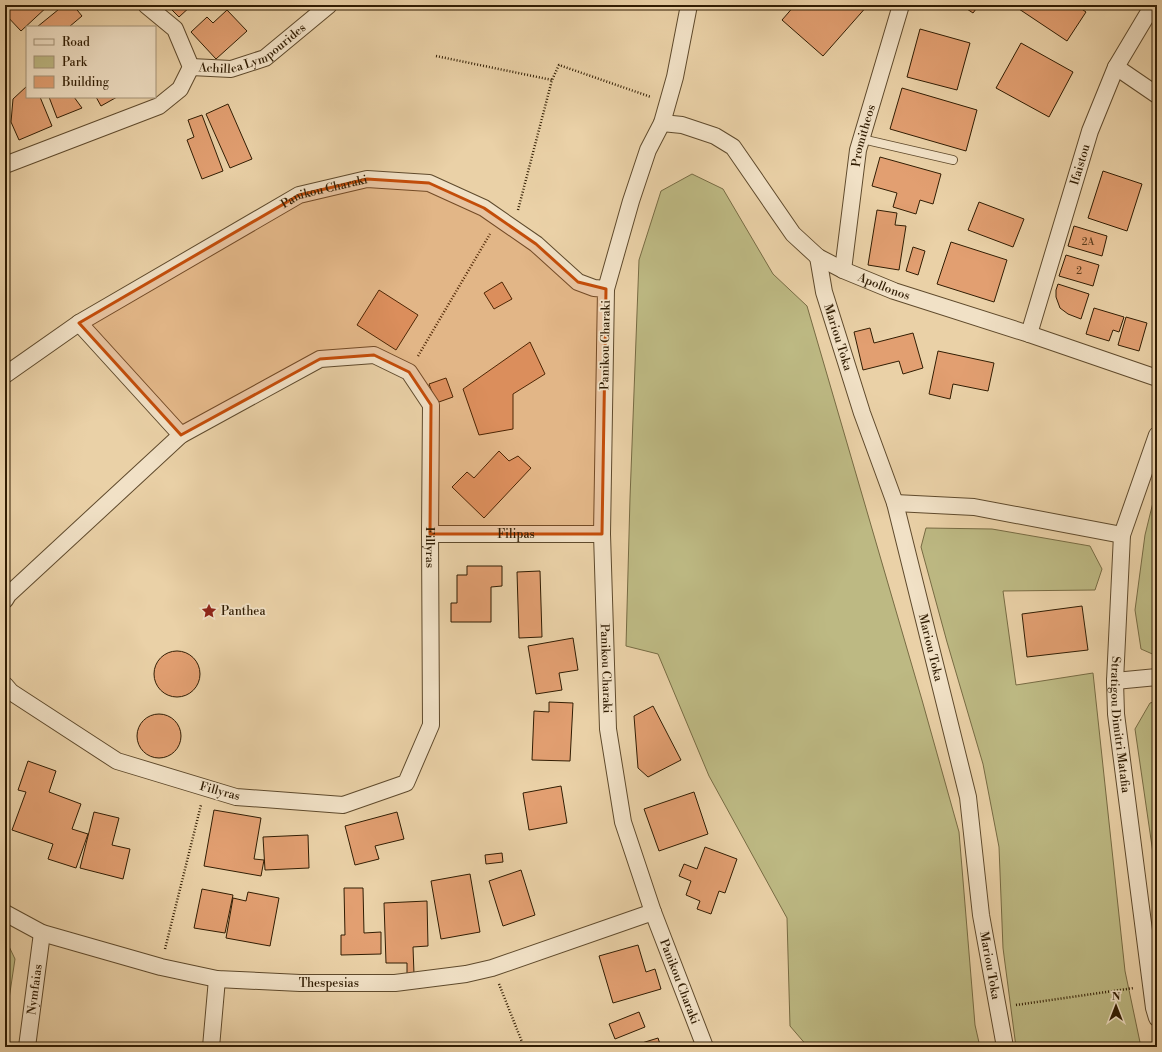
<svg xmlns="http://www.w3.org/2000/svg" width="1162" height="1052" font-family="'Libre Bodoni',serif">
	<rect width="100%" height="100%" fill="#ead1a7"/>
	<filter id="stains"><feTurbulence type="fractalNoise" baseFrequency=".005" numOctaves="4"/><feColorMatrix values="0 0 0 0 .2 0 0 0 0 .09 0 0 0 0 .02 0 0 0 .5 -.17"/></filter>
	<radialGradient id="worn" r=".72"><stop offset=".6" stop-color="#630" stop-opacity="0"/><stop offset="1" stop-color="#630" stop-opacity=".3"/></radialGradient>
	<!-- green -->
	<path fill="#bdb983" stroke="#776b43" d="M692,174l31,15 50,85 34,32 115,394 37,132 16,193 5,22h-172l-18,-21 -3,-108 -78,-142 -51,-122 -32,-8 4,-148 9,-238 22,-69z
		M1157,486v170l-16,-7 -6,-39 10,-75z
		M926,528l66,1 98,17 12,23 -7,21 -92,1 13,94 77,-12 32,298 16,76h-125l-13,-99 -4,-101 -16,-83 -36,-122 -26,-95z
		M1157,701v180l-22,-152 15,-26z
		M5,938l10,21 -10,67z"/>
	<!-- building -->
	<path fill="#e29f71" stroke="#311d03" d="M5,5h44l-28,26 -16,-17z
		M64,5h9l9,11 -13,11h-32z
		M167,5h25l-13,12z
		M795,5h73l-45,51 -41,-36z
		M961,5h18l-6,8z
		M1018,5h58l10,7 -19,29 -51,-34z
		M227,10l20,21 -31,28 -25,-27 16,-15 6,6z
		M920,29l50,14 -13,47 -50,-13z
		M1021,43l52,29 -24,45 -53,-29z
		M27,86v11h13l12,29 -33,14 -8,-18 2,-23z
		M902,88l75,22 -11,41 -76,-22z
		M49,97h25l8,11 -25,10z
		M96,97h21l-16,9z
		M228,104l24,55 -22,9 -24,-54z
		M202,115l21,56 -21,8 -15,-39 7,-3 -6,-17z
		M880,157l61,17 -8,30 -13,-4 -4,14 -23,-7 4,-14 -25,-7z
		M1103,171l39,13 -15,47 -39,-13z
		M979,202l45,17 -11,28 -45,-17z
		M877,210l20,3 -2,12 11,1 -7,44 -31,-5z
		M1074,226l33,10 -5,20 -34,-10z
		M951,242l56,18 -13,42 -57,-18z
		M913,247l12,4 -7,24 -12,-4z
		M1066,255l33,10 -6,21 -34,-10z
		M502,282l10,17 -18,10 -10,-16z
		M1058,284l31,10 -8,25 -13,-5 -8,-6 -4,-11v-7z
		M379,290l39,25 -22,35 -39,-25z
		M1094,308l30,9 -5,15 -6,-2 -4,11 -23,-7z
		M1126,317l21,6 -8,28 -21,-6z
		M870,328l4,15 39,-10 10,35 -20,6 -4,-13 -36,9 -9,-38z
		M530,342l15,32 -32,20v35l-34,6 -16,-46z
		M938,351l56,12 -6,28 -35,-7 -3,15 -21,-5z
		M446,378l7,19 -17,6 -7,-19z
		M499,451l10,10 9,-5 13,12 -47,50 -32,-31 15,-15 7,6z
		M467,566h35v20l-11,1v35h-40v-19h6v-28h10z
		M540,571l2,66 -23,1 -2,-66z
		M1082,606l6,44 -61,7 -5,-43z
		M573,638l5,32 -19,3 3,17 -26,4 -8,-48z
		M154 674a23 23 0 1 1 46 0a23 23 0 1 1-46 0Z
		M549,702l24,1 -3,58 -38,-1 2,-49 15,1z
		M653,706l28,54 -33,17 -10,-9 -4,-52z
		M137 736a22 22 0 1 1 44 0a22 22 0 1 1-44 0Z
		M28,761l28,10 -7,21 32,12 -9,25 16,5 -12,34 -28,-9 5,-15 -41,-14 14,-38 -8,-2z
		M561,786l6,37 -38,7 -6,-37z
		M694,792l14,42 -49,17 -15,-42z
		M214,810l47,8 -7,41 10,1 -3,16 -57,-10z
		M94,812l25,6 -7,27 18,4 -7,30 -43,-11z
		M397,812l7,27 -29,7 4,13 -24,6 -10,-39z
		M308,835l1,33 -44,2 -2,-33z
		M705,847l32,12 -12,34 -6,-2 -8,23 -14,-5 3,-8 -14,-6 5,-14 -12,-5 5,-12 13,5z
		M502,853l1,9 -17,2 -1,-9z
		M521,870l14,45 -32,11 -14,-45z
		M470,874l10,58 -39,7 -10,-58z
		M344,888h19l1,45 17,-1v22l-40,1v-20h4z
		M202,889l31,6 -8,38 -31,-5z
		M248,892l31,6 -9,48 -44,-8 7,-40 13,3z
		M427,901l1,45 -15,1 1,27 -7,1v-12h-21l-2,-60z
		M638,945l8,27 9,-3 6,20 -48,14 -14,-47z
		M639,1012l6,15 -30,12 -6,-15z
		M658,1038l3,9h-32z"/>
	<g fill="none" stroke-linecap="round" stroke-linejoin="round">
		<!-- service casing -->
		<g stroke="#5f4a2c" stroke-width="10">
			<path id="service" d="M862,139l91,21"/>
		</g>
		<!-- minor casing -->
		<g stroke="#5f4a2c" stroke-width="18">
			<g id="minor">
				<path d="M146,5l29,24 16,38"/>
				<path id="s1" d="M191,67l40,2 34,-11 64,-53"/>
				<path d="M1116,67l41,28"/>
				<path id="s2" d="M662,123l20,2 33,11 18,11 60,87 25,23 25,13 51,21 135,43 128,44"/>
				<path d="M5,165l154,-59 21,-17 11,-22"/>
				<path id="s3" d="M818,257l6,35 38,121 33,90 73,294 13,118 24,132"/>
				<path id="s4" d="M843,270l15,-120 43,-145"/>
				<path d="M606,289l25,-88 17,-51 14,-27 13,-46 14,-72"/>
				<path d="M79,323l102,112"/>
				<path id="s5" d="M1029,334l61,-203 26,-64 37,-62"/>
				<path id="s6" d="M5,375l74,-52 220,-128 68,-16 62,4 55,25 52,36 42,38 16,6 12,1 -4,245 6,195 15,93 30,90 52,135"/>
				<path id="s7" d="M1157,435l-35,100 -7,146 1,33 38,294 3,10"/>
				<path d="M895,503l79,4 148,28"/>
				<path id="s8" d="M430,534h172"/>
				<path id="s9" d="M5,600l3,-5 173,-160 139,-76 54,-4 35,17 22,33 -1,129 1,191 -25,58 -63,22 -107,-8 -119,-36 -106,-69 -6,-7"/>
				<path d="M1115,681l42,-4"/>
				<path id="s10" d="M5,913l37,20 119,34 56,12 83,4h95l71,-9 26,-6 161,-56"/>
				<path id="s11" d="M27,1047l15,-114"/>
				<path d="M211,1047l6,-68"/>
			</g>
		</g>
		<!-- path -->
		<path stroke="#311d03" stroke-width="2.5" stroke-dasharray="1 2" stroke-linecap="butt" d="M436,56l116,24
			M518,210l34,-130 7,-15 92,32
			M418,356l72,-122
			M165,949l36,-144
			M499,984l25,63
			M1016,1005l118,-17"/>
		<!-- service -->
		<use href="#service" stroke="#f1e1c6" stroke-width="8"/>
		<!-- minor -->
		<use href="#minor" stroke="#f1e1c6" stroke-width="16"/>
	</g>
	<!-- marked area -->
	<path fill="#c34d0a" fill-opacity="0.2" stroke="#c34d0a" stroke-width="3" stroke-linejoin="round" d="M367,179l62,4 55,25 52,36 42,38 28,7 -4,245h-172l1,-129 -22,-33 -35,-17 -54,4 -139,76 -102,-112 220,-128z"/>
	<!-- icons -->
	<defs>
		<g id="sight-bare" transform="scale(1.2)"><path d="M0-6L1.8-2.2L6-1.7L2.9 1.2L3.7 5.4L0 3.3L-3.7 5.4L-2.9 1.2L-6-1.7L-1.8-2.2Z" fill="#8f2418" stroke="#f1e1c6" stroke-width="2.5" paint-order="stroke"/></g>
	</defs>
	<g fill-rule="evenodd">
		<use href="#sight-bare" x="209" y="611"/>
	</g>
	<g text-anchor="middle" stroke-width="3.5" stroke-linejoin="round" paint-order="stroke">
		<!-- number labels -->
		<g font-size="10" fill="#5d3e1e">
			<text x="1088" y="245">2A</text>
			<text x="1079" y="274">2</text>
		</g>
		<!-- street labels -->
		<g font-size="12" fill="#311d03" stroke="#f1e1c6">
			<text dy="4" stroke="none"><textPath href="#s1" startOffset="67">Achillea Lympourides</textPath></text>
			<text dy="4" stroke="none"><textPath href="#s4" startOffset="136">Promitheos</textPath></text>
			<text dy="4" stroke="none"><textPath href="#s5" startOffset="177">Ifaistou</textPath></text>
			<text dy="4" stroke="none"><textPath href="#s6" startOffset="370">Panikou Charaki</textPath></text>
			<text dy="4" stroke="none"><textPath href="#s2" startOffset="288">Apollonos</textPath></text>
			<text dy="4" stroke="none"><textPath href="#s3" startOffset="83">Mariou Toka</textPath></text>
			<text transform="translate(605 345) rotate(-89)" y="4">Panikou Charaki</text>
			<text dy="4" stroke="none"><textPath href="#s8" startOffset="86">Filipas</textPath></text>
			<text dy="4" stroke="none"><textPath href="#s9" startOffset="675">Fillyras</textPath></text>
			<text dy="4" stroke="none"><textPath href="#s3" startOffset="407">Mariou Toka</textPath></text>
			<text dy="4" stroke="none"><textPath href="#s6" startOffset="1066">Panikou Charaki</textPath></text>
			<text dy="4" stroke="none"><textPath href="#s7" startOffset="296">Stratigou Dimitri Matafia</textPath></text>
			<text transform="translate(220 791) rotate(15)" y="4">Fillyras</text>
			<text dy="4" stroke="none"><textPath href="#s3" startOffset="731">Mariou Toka</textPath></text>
			<text dy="4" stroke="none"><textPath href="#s10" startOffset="335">Thespesias</textPath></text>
			<text dy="4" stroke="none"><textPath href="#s6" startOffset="1390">Panikou Charaki</textPath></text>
			<text dy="4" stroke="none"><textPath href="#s11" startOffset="58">Nymfaias</textPath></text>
		</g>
		<!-- poi labels -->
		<g font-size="12" fill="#311d03" stroke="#f1e1c6" text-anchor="start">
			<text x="221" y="615">Panthea</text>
		</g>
	</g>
	<!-- margin -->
	<rect width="1162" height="1052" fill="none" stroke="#ead1a7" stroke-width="20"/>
	<rect x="6" y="6" width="1150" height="1040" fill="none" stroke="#311d03" stroke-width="2"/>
	<rect x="10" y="10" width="1142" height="1032" fill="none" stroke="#311d03"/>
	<!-- legend -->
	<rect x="26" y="26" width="130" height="72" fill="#f1e1c6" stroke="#a49378"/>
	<rect x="34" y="39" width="20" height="6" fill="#f1e1c6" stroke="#a49378"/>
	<text x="62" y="46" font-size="12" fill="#311d03">Road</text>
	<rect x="34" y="56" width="20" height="12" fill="#bdb983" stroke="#a49378"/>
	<text x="62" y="66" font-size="12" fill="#311d03">Park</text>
	<rect x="34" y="76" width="20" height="12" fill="#e29f71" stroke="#a49378"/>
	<text x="62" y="86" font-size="12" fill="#311d03">Building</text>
	<!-- north arrow -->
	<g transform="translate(1116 1006)" stroke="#f1e1c6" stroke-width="3" paint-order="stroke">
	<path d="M0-3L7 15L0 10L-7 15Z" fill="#311d03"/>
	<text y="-6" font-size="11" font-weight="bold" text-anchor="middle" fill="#311d03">N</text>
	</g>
	<rect width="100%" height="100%" filter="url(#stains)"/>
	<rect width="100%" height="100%" fill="url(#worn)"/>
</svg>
